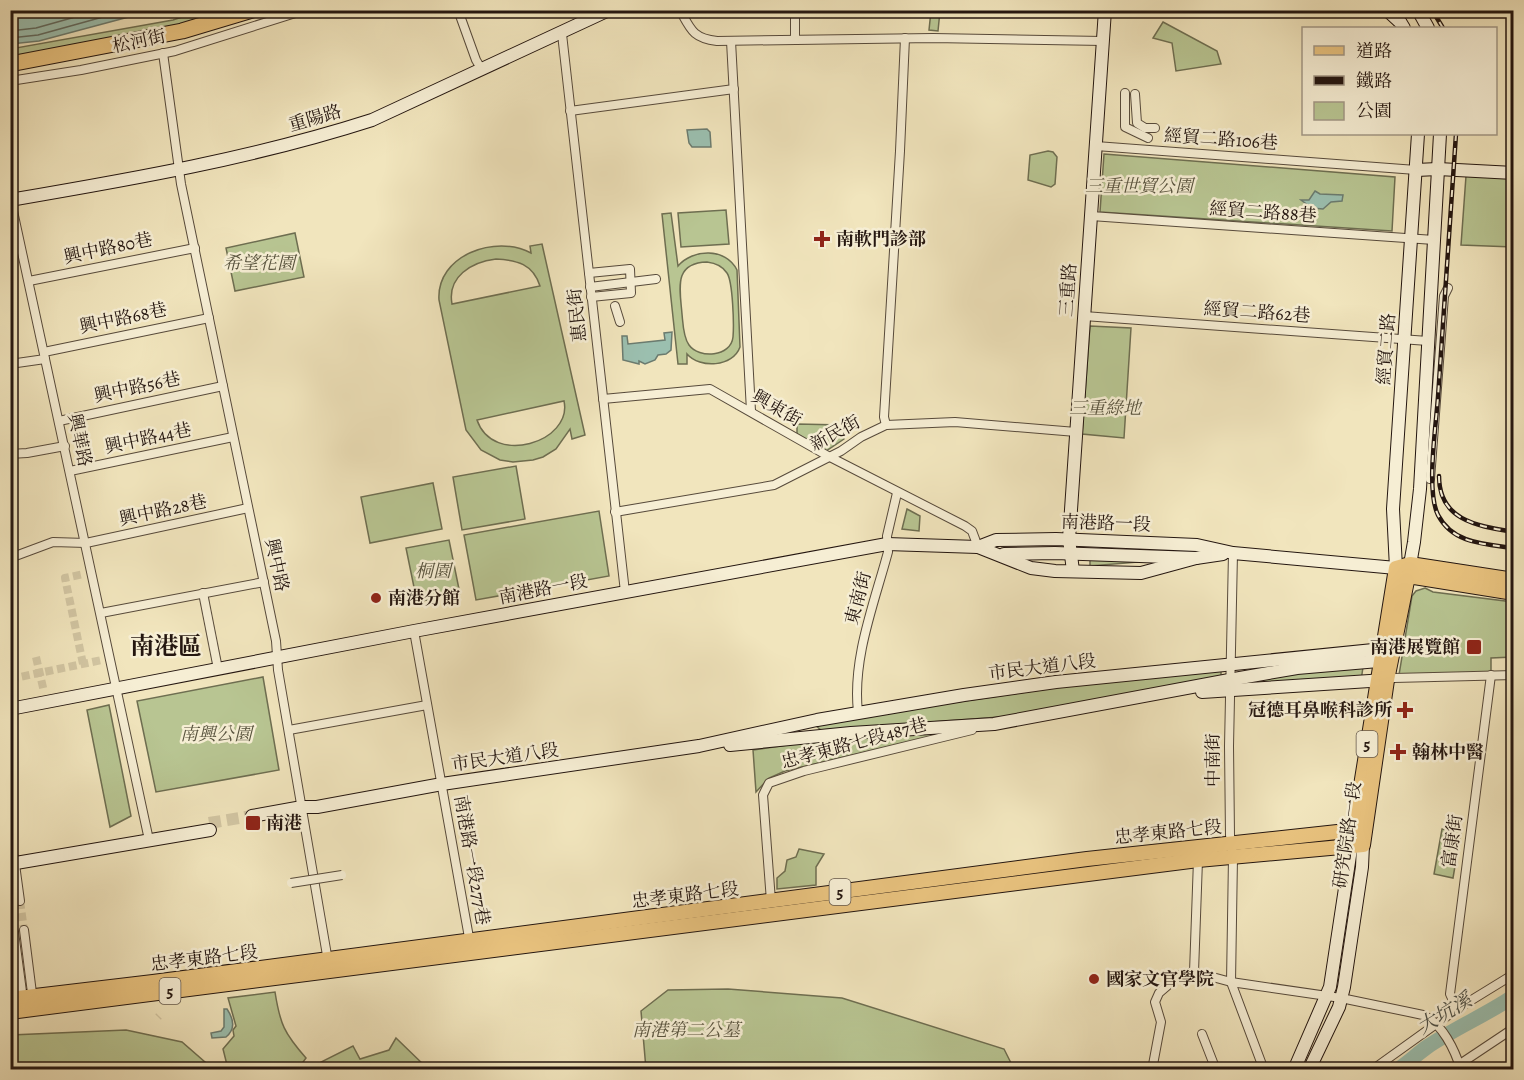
<svg xmlns="http://www.w3.org/2000/svg" width="1524" height="1080" font-family="Alegreya,'Noto Serif TC',serif">
<style>
.green{fill:#b8c592;stroke:#6e6e51;stroke-width:1.5;fill-rule:evenodd}
.water{fill:#9bbfaf;stroke:#6b7b6f;stroke-width:1.5}
.lines{fill:none;stroke-linecap:round;stroke-linejoin:round}
.shore{stroke:#606a60;stroke-width:1.5}
.river{stroke:#9bbfaf;stroke-width:15}
.street-tunnel{stroke:#d2c6a3;stroke-width:8;stroke-dasharray:8 4;stroke-linecap:butt}
.secondary-tunnel{stroke:#d2c6a3;stroke-width:12;stroke-dasharray:12 6;stroke-linecap:butt}
.street-casing{stroke:#574a3b;stroke-width:10}
.secondary-casing{stroke:#241610;stroke-width:14}
.primary-casing{stroke:#241610;stroke-width:16}
.highway-casing{stroke:#241610;stroke-width:17}
.street{stroke:#f6eed4;stroke-width:8}
.secondary{stroke:#f6eed4;stroke-width:12}
.primary{stroke:#e8c27e;stroke-width:14}
.highway{stroke:#e8c27e;stroke-width:15}
.rail-casing{stroke:#241610;stroke-width:4.5}
.rail{stroke:#f6eed4;stroke-width:2;stroke-dasharray:7;stroke-linecap:butt}
.street-bridge-casing{stroke:#574a3b;stroke-width:10;stroke-linecap:butt}
.street-bridge{stroke:#f6eed4;stroke-width:8}
.poi-dot{fill:#8f2418;stroke:#f6eed4;stroke-width:2}
.labels{text-anchor:middle;stroke-width:5;stroke-linejoin:round;paint-order:stroke}
.shield{fill:#f6eed4;stroke:#63574b;stroke-width:1.5}
.shield-label{font-size:16px;font-weight:bold;fill:#241610}
.street-label{font-size:18px;fill:#241610;stroke:#f6eed4}
.park-label{font-size:18px;font-style:italic;fill:#58533e;stroke:#f6eed4}
.poi-label{font-size:18px;font-weight:bold;fill:#241610;stroke:#f6eed4;text-anchor:start}
.water-label{font-size:20px;font-style:italic;fill:#4e5148;stroke:#f6eed4}
.district-label{font-size:24px;font-weight:bold;fill:#241610;stroke:#f6eed4}
</style>
<rect width="100%" height="100%" fill="#f1e5bd"/>
<filter id="stains"><feTurbulence type="fractalNoise" baseFrequency=".00333" numOctaves="4"/><feColorMatrix values="0 0 0 0 .2 0 0 0 0 .09 0 0 0 0 .02 0 0 0 .5 -.17"/></filter>
<radialGradient id="worn" r=".72"><stop offset=".6" stop-color="#630" stop-opacity="0"/><stop offset="1" stop-color="#630" stop-opacity=".3"/></radialGradient>
<g class="green">
<path d="M200 11H245L11 63 10 49 173 20Z"/>
<path d="M931 11H940L938 31 929 30Z"/>
<path d="M1163 22 1217 51 1221 64 1176 71 1172 43 1153 38Z"/>
<path d="M1048 151 1053 152 1057 157 1055 184 1051 187 1028 180 1030 155Z"/>
<path d="M1104 154 1395 177 1392 231 1100 212Z"/>
<path d="M1466 176 1513 178V247L1461 245Z"/>
<path d="M726 210 729 244 681 247 678 213Z"/>
<path d="M671 213 678 266C692 249 726 247 737 270L740 347C733 367 700 369 687 354V364H678L662 214ZM707 262C715 263 722 265 727 273 733 282 734 325 733 337 731 357 699 359 689 345 683 337 683 323 682 314 680 289 673 263 707 262Z"/>
<path d="M295 233 304 277 235 291 226 248Z"/>
<path d="M542 244 585 435 572 439 570 429 556 449 543 457 533 460 513 462 500 460 481 450 466 430 439 300C436 255 496 234 531 253L530 246ZM496 259C517 260 533 264 540 286L452 304C447 277 471 262 496 259ZM564 401C573 442 493 467 477 420Z"/>
<path d="M1090 326 1131 328 1124 438 1082 434Z"/>
<path d="M797 424 842 425 844 439 826 451 797 434Z"/>
<path d="M516 466 525 519 462 530 453 477Z"/>
<path d="M433 483 442 529 370 543 361 497Z"/>
<path d="M907 509 920 516 919 531 902 529Z"/>
<path d="M599 511 609 576 476 600 464 535Z"/>
<path d="M449 540 460 594 417 602 406 548Z"/>
<path d="M1090 560 1133 561 1138 562 1090 566Z"/>
<path d="M1425 588 1433 592 1513 602V657L1491 658V672L1399 675 1412 596 1416 591Z"/>
<path d="M1363 667 1361 681 1247 687V681L1298 673Z"/>
<path d="M1221 671V677L1013 716 821 730 816 726 902 710 1067 686Z"/>
<path d="M263 677 279 770 156 792 137 701Z"/>
<path d="M109 705 131 816 110 827 87 710Z"/>
<path d="M934 732V736L785 771 769 778 756 792 753 750 828 739Z"/>
<path d="M1442 829 1461 831 1453 878 1434 874Z"/>
<path d="M799 849 824 854 816 867V885L777 889V878L785 871 787 860 796 857Z"/>
<path d="M728 989 842 998 1004 1049 1014 1069H646L641 1011 668 990Z"/>
<path d="M275 992C280 1024 284 1033 306 1058L298 1069H228L223 1049 234 1036 233 1030 236 1026 228 998Z"/>
<path d="M126 1030 182 1042 213 1069H11V1035Z"/>
<path d="M396 1038 428 1069H315L321 1062 353 1046 360 1059 389 1050Z"/>
</g>
<g class="water">
<path d="M10 11 11 10 151 11 39 41 11 44Z"/>
<path d="M707 129 710 132 711 147H692L689 143 687 130Z"/>
<path d="M1315 191 1320 194 1343 195 1342 201 1331 202 1323 209 1312 208 1301 200H1309Z"/>
<path d="M672 332 671 350 666 354 658 355 655 360 645 364 639 361V364L623 360 622 336H627L628 344 665 340 664 333Z"/>
<path d="M224 1009H227C233 1018 236 1029 226 1037L212 1038 211 1033 221 1031 224 1027Z"/>
</g>
<g class="lines">
<g class="shore">
<path d="M10 31 36 28 100 10"/>
<path d="M10 38 38 35 128 10"/>
</g>
<path class="river" d="M1397 1070C1408 1063 1417 1054 1427 1047 1455 1028 1486 1015 1514 996"/>
<g class="street-tunnel">
<path d="M36 657 44 692"/>
<path d="M83 664 65 578 84 574"/>
<path d="M10 679 102 660"/>
<path d="M20 901 24 930"/>
<path d="M10 910 14 932"/>
<path d="M158 1017 159 1016"/>
</g>
<path class="secondary-tunnel" d="M209 823 252 816"/>
<defs>
<g id="street">
<path d="M458 10 476 60 482 70"/>
<path d="M680 10C691 30 693 38 717 41L933 38 1103 41"/>
<path d="M795 10V39"/>
<path d="M562 34 625 592"/>
<path d="M731 41 751 411"/>
<path d="M163 53 181 184 276 641 278 670 328 961"/>
<path d="M10 81 81 70 175 51 305 10"/>
<path d="M1125 93V127L1148 138"/>
<path d="M1135 94 1137 123 1145 128H1155"/>
<path d="M570 111 734 89"/>
<path d="M1096 146 1416 170"/>
<path d="M10 197 149 840"/>
<path d="M1091 216 1434 240"/>
<path d="M589 273 630 269 631 293 591 297"/>
<path d="M29 281 195 248"/>
<path d="M590 287 656 279"/>
<path d="M615 306 620 322"/>
<path d="M1084 316 1428 341"/>
<path d="M44 352 209 318"/>
<path d="M10 364 45 359"/>
<path d="M603 399 710 389 828 456 965 526 972 531 978 547"/>
<path d="M59 421 223 386"/>
<path d="M886 425 884 417 900 151 905 38"/>
<path d="M10 454 27 453 65 446"/>
<path d="M70 471 233 437"/>
<path d="M1430 479 1444 296 1448 288"/>
<path d="M615 512 774 485 841 451 861 437 886 425 955 422 1076 432"/>
<path d="M1233 553 1229 746 1230 835 1233 857 1231 982 1264 1070"/>
<path d="M10 558 53 542 86 543 248 508"/>
<path d="M203 593 218 669"/>
<path d="M101 613 264 582"/>
<path d="M414 631 470 943"/>
<path d="M1387 680 1394 678 1514 675"/>
<path d="M858 712C852 659 874 604 888 552L887 536 897 493"/>
<path d="M289 730 427 705"/>
<path d="M14 857 20 901"/>
<path d="M771 901 763 795 769 783 804 771 972 730"/>
<path d="M24 930 33 1001"/>
<path d="M14 932 23 999"/>
<path d="M1194 972 1198 860"/>
<path d="M1457 1009 1450 994 1491 675"/>
<path d="M1202 1034 1216 1070"/>
<path d="M1152 1070 1161 1022 1155 1002 1159 993 1180 975 1194 972 1231 982 1341 998 1423 1015C1442 1023 1455 1050 1461 1070"/>
<path d="M1372 1070 1457 1009 1514 974"/>
<path d="M1451 1070 1514 1028"/>
</g>
<g id="secondary">
<path d="M1387 10 1401 23 1404 28"/>
<path d="M1418 10 1428 28"/>
<path d="M1416 170 1438 169 1514 173"/>
<path d="M10 200C133 179 254 158 372 120L609 10"/>
<path d="M978 547 996 540 1056 539 1197 545 1233 553 1396 568 1408 576 1414 542 1420 489 1440 134"/>
<path d="M1004 554 1055 553 1196 558 1223 554"/>
<path d="M1396 568 1393 509 1418 134"/>
<path d="M1073 571 1069 539 1105 10"/>
<path d="M1202 692 1385 680"/>
<path d="M10 709 414 631 887 544 978 547 1031 568 1055 571 1141 573 1196 558"/>
<path d="M730 745 851 733 994 724 1240 678 1297 668 1390 660"/>
<path d="M252 816 302 807H317L442 784 699 746 817 720 964 695 1056 682 1393 648"/>
<path d="M10 864 210 830"/>
<path d="M1294 1070 1330 987 1354 829"/>
<path d="M1309 1070 1339 1007 1344 987 1362 867 1363 845"/>
</g>
<g id="primary">
<path d="M1354 829 1396 568 1410 564 1514 580"/>
<path d="M10 999 153 982 1087 859 1365 829"/>
<path d="M10 1012 1198 860 1363 845 1387 680 1408 576 1514 593"/>
</g>
<path id="highway" d="M10 64 182 31 252 10"/>
</defs>
<use href="#street" class="street-casing"/>
<use href="#secondary" class="secondary-casing"/>
<use href="#primary" class="primary-casing"/>
<use href="#highway" class="highway-casing"/>
<use href="#street" class="street"/>
<use href="#secondary" class="secondary"/>
<use href="#primary" class="primary"/>
<use href="#highway" class="highway"/>
<defs>
<g id="rail">
<path d="M1432 10 1443 28"/>
<path d="M1456 134C1450 222 1444 309 1438 397 1436 426 1426 491 1438 515 1453 544 1485 544 1514 548"/>
<path d="M1439 476C1439 521 1478 526 1514 532"/>
</g>
</defs>
<use href="#rail" class="rail-casing"/>
<use href="#rail" class="rail"/>
<defs>
<path id="street-bridge" d="M291 883 342 875"/>
</defs>
<use href="#street-bridge" class="street-bridge-casing"/>
<use href="#street-bridge" class="street-bridge"/>
</g>
<g class="poi-dot">
<path d="M819 230h6v6h6v6h-6v6h-6v-6h-6v-6h6z"/>
<circle cx="376" cy="598" r="6"/>
<rect x="1466" y="639" width="16" height="16" rx="3"/>
<path d="M1402 701h6v6h6v6h-6v6h-6v-6h-6v-6h6z"/>
<path d="M1395 743h6v6h6v6h-6v6h-6v-6h-6v-6h6z"/>
<rect x="245" y="815" width="16" height="16" rx="3"/>
<circle cx="1094" cy="979" r="6"/>
</g>
<g class="labels">
<g class="shield">
<rect x="1356.5" y="731" width="21" height="26" rx="4.5"/>
<rect x="829.5" y="879" width="21" height="26" rx="4.5"/>
<rect x="159.5" y="978" width="21" height="26" rx="4.5"/>
</g>
<g class="shield-label">
<text x="1367" y="750">5</text>
<text x="840" y="898">5</text>
<text x="170" y="997">5</text>
</g>
<g class="street-label">
<text transform="translate(139 41) rotate(-12)" y="6">松河街</text>
<text transform="translate(315 118) rotate(-16)" y="6">重陽路</text>
<text transform="translate(1221 139) rotate(4)" y="6">經貿二路106巷</text>
<text transform="translate(1263 212) rotate(4)" y="6">經貿二路88巷</text>
<text transform="translate(108 248) rotate(-12)" y="6">興中路80巷</text>
<text transform="translate(1068 290) rotate(-86)" y="6">三重路</text>
<text transform="translate(1257 312) rotate(4)" y="6">經貿二路62巷</text>
<text transform="translate(577 315) rotate(-96)" y="6">惠民街</text>
<text transform="translate(123 318) rotate(-12)" y="6">興中路68巷</text>
<text transform="translate(1386 349) rotate(-86)" y="6">經貿二路</text>
<text transform="translate(137 387) rotate(-12)" y="6">興中路56巷</text>
<text transform="translate(777 408) rotate(30)" y="6">興東街</text>
<text transform="translate(835 433) rotate(-29)" y="6">新民街</text>
<text transform="translate(148 438) rotate(-12)" y="6">興中路44巷</text>
<text transform="translate(80 440) rotate(78)" y="6">興華路</text>
<text transform="translate(163 510) rotate(-12)" y="6">興中路28巷</text>
<text transform="translate(1106 523) rotate(2)" y="6">南港路一段</text>
<text transform="translate(277 565) rotate(78)" y="6">興中路</text>
<text transform="translate(543 589) rotate(-11)" y="6">南港路一段</text>
<text transform="translate(858 598) rotate(-75)" y="6">東南街</text>
<text transform="translate(1042 667) rotate(-7)" y="6">市民大道八段</text>
<text transform="translate(854 743) rotate(-15)" y="6">忠孝東路七段487巷</text>
<text transform="translate(505 757) rotate(-8)" y="6">市民大道八段</text>
<text transform="translate(1213 760) rotate(-90)" y="6">中南街</text>
<text transform="translate(1168 832) rotate(-6)" y="6">忠孝東路七段</text>
<text transform="translate(1347 835) rotate(-82)" y="6">研究院路一段</text>
<text transform="translate(1452 841) rotate(-82)" y="6">富康街</text>
<text transform="translate(472 860) rotate(80)" y="6">南港路一段277巷</text>
<text transform="translate(685 895) rotate(-7)" y="6">忠孝東路七段</text>
<text transform="translate(204 958) rotate(-7)" y="6">忠孝東路七段</text>
</g>
<g class="park-label">
<text x="1139" y="192">三重世貿公園</text>
<text x="259" y="269">希望花園</text>
<text x="1105" y="414">三重綠地</text>
<text x="433" y="577">桐園</text>
<text x="216" y="740">南興公園</text>
<text x="686" y="1036">南港第二公墓</text>
</g>
<g class="poi-label">
<text x="836" y="245">南軟門診部</text>
<text x="388" y="604">南港分館</text>
<text x="1460" y="653" text-anchor="end">南港展覽館</text>
<text x="1392" y="716" text-anchor="end">冠德耳鼻喉科診所</text>
<text x="1412" y="758">翰林中醫</text>
<text x="266" y="829">南港</text>
<text x="1106" y="985">國家文官學院</text>
</g>
<g class="water-label">
<text transform="translate(1444 1013) rotate(-31)" y="7">大坑溪</text>
</g>
<g class="district-label">
<text x="166" y="654">南港區</text>
</g>
</g>
<rect width="1524" height="1080" fill="none" stroke="#f1e5bd" stroke-width="36"/>
<rect x="12" y="12" width="1500" height="1056" fill="none" stroke="#241610" stroke-width="3"/>
<rect x="18" y="18" width="1488" height="1044" fill="none" stroke="#241610" stroke-width="1.5"/>
<rect x="1302" y="27" width="195" height="108" fill="#f6eed4" stroke="#a29886" stroke-width="1.5"/>
<rect x="1314" y="46" width="30" height="9" fill="#e8c27e" stroke="#a29886" stroke-width="1.5"/>
<text x="1356" y="57" font-size="18" fill="#241610">道路</text>
<rect x="1314" y="76" width="30" height="9" fill="#241610" stroke="#a29886" stroke-width="1.5"/>
<text x="1356" y="87" font-size="18" fill="#241610">鐵路</text>
<rect x="1314" y="102" width="30" height="18" fill="#b8c592" stroke="#a29886" stroke-width="1.5"/>
<text x="1356" y="117" font-size="18" fill="#241610">公園</text>
<rect width="100%" height="100%" filter="url(#stains)"/>
<rect width="100%" height="100%" fill="url(#worn)"/>
</svg>
